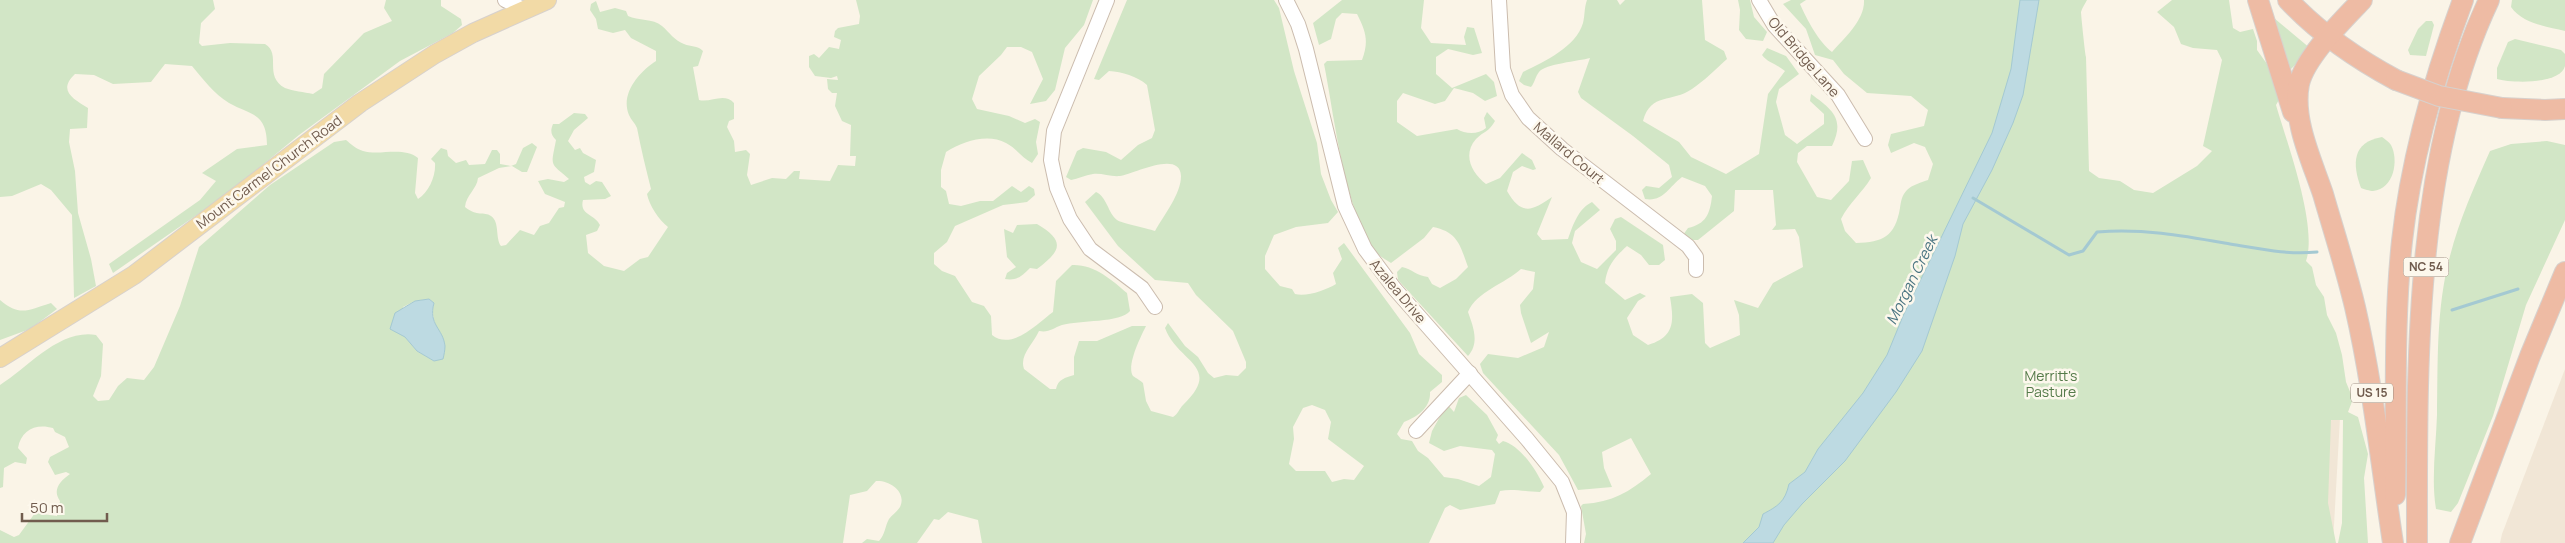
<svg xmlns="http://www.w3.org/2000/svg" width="2565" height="543" font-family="Manrope,sans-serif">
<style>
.residential{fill:#f1e6d6}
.green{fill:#d2e6c6;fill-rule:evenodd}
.water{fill:#bddae2;stroke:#a4c9d2}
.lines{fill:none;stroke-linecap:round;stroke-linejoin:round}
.stream{stroke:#a4c9d2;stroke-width:3}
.minor-casing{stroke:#cbbcae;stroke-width:16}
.major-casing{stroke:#d7d1cd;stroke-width:20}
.highway-casing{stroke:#d7d1cd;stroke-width:22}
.minor{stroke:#fff;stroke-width:14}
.major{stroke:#f2daa6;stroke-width:18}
.highway{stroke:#eebba4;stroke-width:20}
.highway-bridge-casing{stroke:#d7d1cd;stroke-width:22;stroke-linecap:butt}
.highway-bridge{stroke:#eebba4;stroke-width:20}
.labels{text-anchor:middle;stroke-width:5;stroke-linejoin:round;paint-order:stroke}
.shield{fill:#fdf8ed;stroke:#9b8b7e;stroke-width:1}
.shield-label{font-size:12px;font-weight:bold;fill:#715c4e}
.street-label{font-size:14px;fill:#715c4e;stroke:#fdf8ed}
.park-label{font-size:14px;fill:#557b4a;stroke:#fdf8ed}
.water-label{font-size:15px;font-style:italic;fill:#4a7582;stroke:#fdf8ed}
</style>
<rect width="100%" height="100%" fill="#faf4e7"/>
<g class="residential">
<path d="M2565 369V543H2500L2502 534Z"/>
<path d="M2341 400 2333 543H2274L2314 456Z"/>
</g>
<g class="green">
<path d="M0 0H213L215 9 201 23 199 43 202 46 230 43 265 44C282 54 263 76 285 88 293 91 304 92 313 94L322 88 324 74 364 33 392 21 384 8 386 0H441V6L461 19 462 25 453 33 400 61 299 135 227 194 113 273 109 264 200 200 216 181 202 173 237 149 267 145C267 112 250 115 229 103 214 94 203 79 192 66L165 64 151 82 113 84 94 75 75 74C57 91 74 99 88 108L87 128 70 129 69 142 75 171 78 213 91 259 96 286 74 298 72 215 51 190 41 184 12 196 0 197Z"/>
<path d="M856 0H1093L1084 25 1065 48 1055 90 1046 101 1030 104 1043 79 1032 52 1021 47H1007L1001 55 979 76 972 99 977 109 1009 116 1025 123 1035 119 1040 122 1036 142 1038 154 1032 163C1022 158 1016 148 1006 143 988 133 963 141 946 152L941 170V187L946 191 949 204 961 206 980 201H993L1012 186 1021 192 1029 186 1034 189 1035 195 1027 202 1003 205 955 226 947 242 934 253V264L942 271 955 276 972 302 984 306 991 316 992 335C1012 351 1038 323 1053 312L1056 281 1072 265C1094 264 1112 280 1127 293L1130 311C1121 323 1079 320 1062 325 1053 328 1049 333 1039 331 1034 343 1019 355 1024 369L1050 389H1056C1058 379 1065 378 1074 375V357L1079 341H1097L1132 326H1146C1141 336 1126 366 1133 376 1136 378 1141 381 1143 383L1146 401 1151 411 1173 417C1178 414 1179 409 1183 405 1224 366 1177 362 1165 328L1168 323 1185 346 1198 357 1208 373 1214 378 1226 375 1238 376 1246 368V362L1233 331 1196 295 1188 283 1155 280 1118 246 1085 202 1096 192C1107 197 1108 213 1117 220 1120 223 1147 228 1155 231 1164 215 1181 194 1181 176 1180 149 1132 175 1120 176 1111 177 1102 173 1093 174 1085 175 1078 179 1071 180L1066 177 1077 151 1083 148 1106 152 1121 160 1138 145 1152 138 1155 130 1147 85C1137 76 1122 72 1109 71L1099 80 1094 79 1127 0H1274L1279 8 1294 71 1317 143 1321 174 1331 200 1338 212 1328 223 1296 227 1274 235 1265 256V269L1280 286 1292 289 1295 294C1307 297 1326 290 1336 284L1333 273 1342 259 1338 248 1344 243 1410 333 1419 354 1442 375V382L1430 392C1431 408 1417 417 1404 422L1397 434 1401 439 1412 441 1418 451 1428 458 1444 477 1458 479 1479 486 1491 477 1495 454 1492 450 1460 446 1444 451 1429 443 1432 431 1447 404 1454 412 1459 398 1466 395 1487 415 1498 435 1496 440 1499 444 1503 441C1521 446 1537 471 1544 487L1540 492C1526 492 1513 488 1500 491L1495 504 1460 510 1450 505 1445 508 1429 543H982L978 520 948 512 939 520 934 519 917 543H862L867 539 879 541C885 535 885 526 889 519 892 515 897 512 900 507 907 492 890 480 876 481L867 491 850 495 843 543H0V530L14 537 19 535 35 513 57 516 60 501C52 490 60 481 70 474L66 472 55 475 48 462 50 457 69 447 65 437 55 432 53 428C36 423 21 430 18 448L27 458 26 464 15 462 4 468 3 487 0 488V385C29 367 59 329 96 335L103 344 101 376 93 396 98 401 109 400 118 386 127 378 144 380 154 367 180 306 199 247 270 185 334 142 346 140C351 144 356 149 363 151 380 156 403 146 418 158L415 193 418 199C429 192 436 176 435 163L431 159 441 148 447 150 448 156 456 163 466 160 469 165 485 164 492 150H497L500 154V164L511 166 516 164 523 148 532 143 537 147 527 172H522L512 166 499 168 478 178C477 189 466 195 465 207 477 217 484 211 491 216 500 222 495 238 501 246L506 245 520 230 534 235 540 226 549 223 559 208 564 207 565 202 545 194 538 181 548 179 564 182 569 179C549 162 551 167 556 140 551 135 550 131 553 124H559L574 113 585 114 588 118 574 130 568 141 575 150 580 148 583 153 596 160 594 172 584 177 585 182 590 185 596 181 602 182 611 196 605 199 583 200C579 215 595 214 600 225L597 231 586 235 588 253 604 266 624 271 640 259 648 257 668 227C659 220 649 205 647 194L651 189C646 169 641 149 637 128 635 123 631 120 629 115 620 94 639 72 656 61V51L631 38 625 30 613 33 598 29 596 19 590 10 591 4 596 1 600 12 615 8 626 11 628 16C638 21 653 18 662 26 669 32 675 41 684 44 691 47 697 45 703 51L698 66 693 67 699 100C711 103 724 92 734 103V119L729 121 727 127 734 141 735 152 746 150 750 154 747 175 751 185 772 178 786 179 794 171H800L799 179 830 181 838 165 855 166 856 156H850L851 125 842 121 835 106 837 93H832L828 89 827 79 838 80 837 76 831 78 815 76 809 67V56L814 54 819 58 829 47 839 49 841 40 834 37 835 31 838 28 859 24 860 16ZM429 299 434 303C430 319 438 331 445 345L434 361 417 351 405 337 403 307 415 301ZM1312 405 1325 410 1331 422 1328 439 1364 466 1354 480 1344 479 1332 482 1325 471H1296L1289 464 1294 439 1293 427 1303 408Z"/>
<path d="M1342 0H1424L1421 28 1431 43 1466 45 1464 37 1467 27 1474 28 1482 53 1473 55 1448 49 1436 57V74L1452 88 1486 74 1494 82 1497 96 1485 101 1473 93 1454 88 1445 101 1435 104 1403 93 1397 101V122L1417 136 1457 129C1465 134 1478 135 1486 128L1484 118 1487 112 1495 121C1489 132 1484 131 1476 139 1462 155 1472 173 1486 184L1500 178 1522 153 1532 160 1536 169 1533 170 1522 166 1513 172 1507 191C1521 215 1531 212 1552 197L1537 234 1542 240 1568 239C1573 225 1578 209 1592 202L1600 210 1575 231 1572 243 1581 262 1597 269 1616 250V241L1610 229 1615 219 1621 217 1663 245 1665 260 1659 265H1649L1641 255 1627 246C1614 258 1607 266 1605 283L1625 300 1640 293 1646 296 1638 301 1627 318 1633 335 1648 345C1675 337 1674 321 1670 297L1692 294 1703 303 1705 343 1710 348 1740 335 1739 315 1734 300 1758 308 1773 283 1803 267 1799 237 1795 229 1772 230 1776 225 1773 190H1735L1734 211 1698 240H1688L1683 235 1688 228C1706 224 1710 214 1712 196L1705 186 1682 177C1668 188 1663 202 1645 199L1642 190 1646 186 1659 188 1672 177 1669 165 1633 136 1581 98 1578 92 1590 58C1579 61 1545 64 1539 72 1535 77 1535 82 1531 87L1524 85 1519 81 1523 72C1544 62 1576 47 1583 23 1585 16 1584 8 1587 0H1617L1620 5 1625 0H1702L1705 40 1724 51 1727 59C1716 69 1704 81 1692 89 1672 103 1651 92 1643 121L1679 142 1691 157 1726 174 1759 154 1768 94 1785 71C1777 64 1768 63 1762 55L1767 48 1786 56 1799 74 1779 89 1776 102 1785 135 1797 144 1824 124V114L1810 101 1811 94C1833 110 1845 119 1832 146H1807L1798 153 1797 162 1817 197 1831 200 1849 181 1852 161 1863 160 1871 178C1862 193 1849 203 1841 219L1845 231 1856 243C1883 242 1895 237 1900 208 1901 201 1902 195 1907 190 1912 185 1922 182 1928 180L1933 164 1925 147 1914 143 1891 153 1888 145 1891 134 1924 126 1928 110 1911 96 1867 93 1844 74 1833 60 1815 55 1806 29 1783 4 1791 0H1806L1800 4C1807 20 1819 42 1832 52 1844 38 1865 20 1864 0H2087C2085 4 2082 8 2081 12 2081 14 2085 54 2086 57L2089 171 2099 178 2120 181 2134 190 2153 193 2197 166 2212 151 2203 146 2222 60 2217 50 2193 48 2181 44 2174 27 2157 12 2172 0H2229L2233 28 2240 32 2253 29 2257 41V50L2267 64 2280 98 2276 105C2287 143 2318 226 2306 261L2312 267 2316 285 2324 297 2327 315 2336 333 2342 355 2346 382 2353 399 2348 412 2358 417 2368 454 2364 478 2368 543H2338L2342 523 2343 420H2331L2328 503 2336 543H1584L1586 534 1581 506 1583 504C1613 502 1629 492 1651 474L1631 438 1602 452 1604 468 1612 487 1578 490 1559 455 1483 373 1480 364 1488 354 1518 358 1544 347 1549 332 1531 343 1521 313 1520 305 1533 289 1535 272 1521 269C1506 283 1476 292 1468 312 1473 326 1480 343 1468 356L1398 280 1397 272 1402 267C1412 269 1417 276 1428 277L1432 284 1440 288 1456 279 1468 267C1460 245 1458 232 1433 227L1424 238 1391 263C1387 260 1382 258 1378 254 1345 217 1334 113 1324 64L1327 61 1362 60C1369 41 1366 32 1357 14L1342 13 1336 19 1331 39 1319 45 1313 23Z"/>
<path d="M1738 0H1750L1754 17 1767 32 1763 41 1746 39 1739 30 1740 10Z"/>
<path d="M2512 0H2565V31C2546 26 2523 24 2511 7Z"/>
<path d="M2274 18 2311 49 2290 70Z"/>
<path d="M2426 21H2432L2434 25 2426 56 2410 55 2408 50 2418 29Z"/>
<path d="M2515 39 2561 50 2565 54C2565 57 2565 63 2565 66 2560 85 2511 83 2497 79V68L2508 42Z"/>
<path d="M2382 137C2385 139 2389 142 2391 145 2399 160 2394 189 2373 191 2370 191 2364 189 2361 188 2352 164 2352 142 2382 137Z"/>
<path d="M2547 141 2565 145V220L2526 305 2493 416 2458 503 2451 512 2436 509C2431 479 2436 446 2437 415 2438 362 2436 308 2450 256 2459 220 2475 185 2490 151L2511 144Z"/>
<path d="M1037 224C1066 241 1061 251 1037 269L1030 268C1022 276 1017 281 1005 279L1007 273 1016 267 1007 257 1004 229 1013 233 1017 225Z"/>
<path d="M0 300C20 317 28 310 51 303L57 309 30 329 0 340Z"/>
</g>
<g class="water">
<path d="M2020 0H2039L2023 95 2013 123 1992 170 1963 224 1955 256 1922 351 1896 392 1845 461 1802 504 1784 525 1773 543H1743L1759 527 1763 514C1778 506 1785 502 1789 484L1805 472 1818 449 1863 393 1887 355 1903 316 1992 133 2011 69Z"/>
<path d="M429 299 434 303C428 325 443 328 445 346 445 350 444 355 443 359L434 361 417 351 405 337 390 329 395 313 415 301Z"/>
</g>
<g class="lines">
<g class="stream">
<path d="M1973 198 2069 255 2083 251 2097 232C2143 228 2185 236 2230 244 2261 249 2286 255 2317 252"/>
<path d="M2452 310 2518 289"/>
</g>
<defs>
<g id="minor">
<path d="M505 0 525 10"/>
<path d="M1107 0 1054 131 1051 160 1057 188 1070 219 1090 249 1142 288 1155 307"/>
<path d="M1286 0 1298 24 1306 49 1345 206 1365 249 1394 288 1527 439 1562 482 1574 512 1573 543"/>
<path d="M1499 0 1503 69 1512 95 1528 118 1562 149 1688 246 1696 257V270"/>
<path d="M1759 0 1774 25 1838 95 1865 139"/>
<path d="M1416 431 1470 373"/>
</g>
<path id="major" d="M0 358 134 275 360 103 435 54 473 33 547 0"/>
<g id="highway">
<path d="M2258 0 2293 112"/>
<path d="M2288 0C2320 34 2355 58 2396 80"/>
<path d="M2362 0C2343 20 2305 57 2299 84 2292 120 2312 161 2323 194 2334 232 2346 269 2355 307 2373 385 2381 464 2393 543"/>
<path d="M2502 108 2545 110 2565 109"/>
<path d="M2395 495C2397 411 2393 325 2402 241 2411 158 2434 78 2463 0"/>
<path d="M2417 543C2417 368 2413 161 2489 0"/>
<path d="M2460 543 2530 356 2565 272"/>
</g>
</defs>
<use href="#minor" class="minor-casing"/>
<use href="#major" class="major-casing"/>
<use href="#highway" class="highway-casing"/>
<use href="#minor" class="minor"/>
<use href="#major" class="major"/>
<use href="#highway" class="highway"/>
<defs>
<path id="highway-bridge" d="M2396 80 2439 96 2502 108"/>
</defs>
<use href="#highway-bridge" class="highway-bridge-casing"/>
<use href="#highway-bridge" class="highway-bridge"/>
</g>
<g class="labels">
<g class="shield">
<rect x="2403.5" y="257.5" width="45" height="19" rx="4"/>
<rect x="2351" y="383.5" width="42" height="19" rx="4"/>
</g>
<g class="shield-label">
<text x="2426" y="271">NC 54</text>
<text x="2372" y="397">US 15</text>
</g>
<g class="street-label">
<text transform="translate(1804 57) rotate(49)" y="5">Old Bridge Lane</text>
<text transform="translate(1569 153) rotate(40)" y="5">Mallard Court</text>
<text transform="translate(269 172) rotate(-37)" y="5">Mount Carmel Church Road</text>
<text transform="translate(1398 291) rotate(50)" y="5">Azalea Drive</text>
</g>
<g class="park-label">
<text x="2051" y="381">Merritt's<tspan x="2051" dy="16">Pasture</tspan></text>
</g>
<g class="water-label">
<text transform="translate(1912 280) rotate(-64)" y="5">Morgan Creek</text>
</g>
</g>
<path d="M22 513v8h85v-8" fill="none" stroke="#715c4e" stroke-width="2.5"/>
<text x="30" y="513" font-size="15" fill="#715c4e" stroke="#fdf8ed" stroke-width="4" paint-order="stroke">50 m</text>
</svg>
